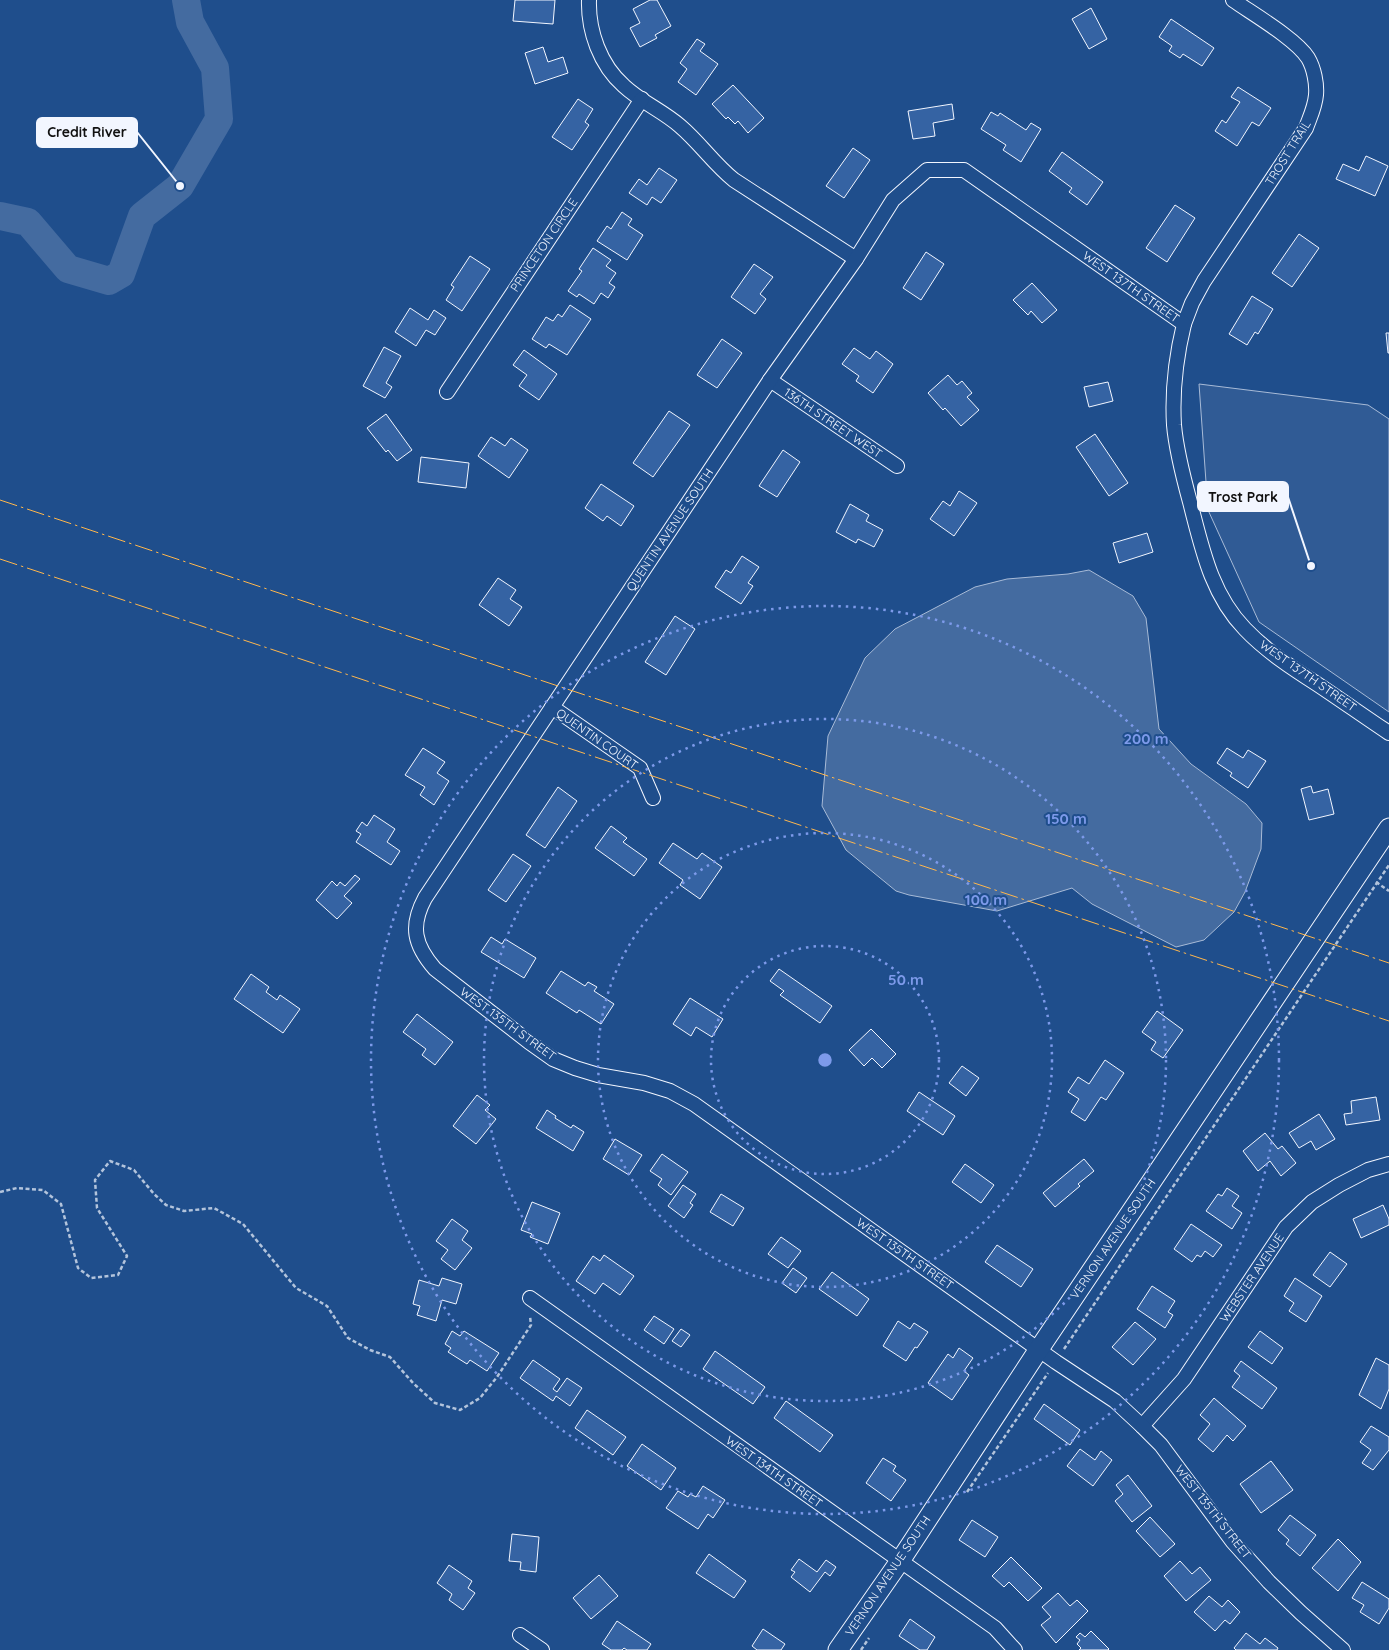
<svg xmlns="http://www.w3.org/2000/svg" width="1389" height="1650" font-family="Quicksand,sans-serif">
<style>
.green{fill:#305b95;stroke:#a8bbd7}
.water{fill:#446ba0;stroke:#a8bbd7}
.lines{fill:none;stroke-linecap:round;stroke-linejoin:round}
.river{stroke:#446ba0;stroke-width:28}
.building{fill:#3563a3;stroke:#f2f6ff}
.street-casing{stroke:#f2f6ff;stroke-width:16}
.secondary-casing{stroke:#f2f6ff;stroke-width:21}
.path{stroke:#b3c4dc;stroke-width:2.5;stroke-dasharray:4 2.5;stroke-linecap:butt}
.street{stroke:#1f4e8c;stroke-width:14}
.secondary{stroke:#1f4e8c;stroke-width:19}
.power{stroke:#ffb74d;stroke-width:1;stroke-dasharray:18 4 2.5 4;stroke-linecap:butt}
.ring{fill:none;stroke:#7d9aea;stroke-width:2.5;stroke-dasharray:2.5 5}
.labels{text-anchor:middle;stroke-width:4;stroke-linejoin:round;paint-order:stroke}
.street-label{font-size:12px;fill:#f2f6ff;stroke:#1f4e8c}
.centre{fill:#7d9aea;stroke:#1f4e8c;stroke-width:2.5}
.ring-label{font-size:15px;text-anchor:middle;font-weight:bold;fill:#7d9aea;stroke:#1f4e8c;stroke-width:4;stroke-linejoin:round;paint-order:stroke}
.leader{fill:none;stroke:#f2f6ff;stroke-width:2}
.callout-dot{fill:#f2f6ff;stroke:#1f4e8c;stroke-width:2}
.callout{fill:#f2f6ff;stroke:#f2f6ff;stroke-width:2}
.callout-label{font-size:14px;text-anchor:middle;font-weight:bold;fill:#111}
</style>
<rect width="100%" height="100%" fill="#1f4e8c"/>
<path class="green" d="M1199 384 1368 405 1389 419V712L1259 622 1208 510Z"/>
<path class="water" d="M1089 570 1133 596 1146 618 1159 729 1191 764 1246 804 1262 823 1261 849 1245 892 1234 912 1204 940 1176 947 1092 904 1072 888 997 911 909 895 896 891 846 850 822 806 828 736 865 658 895 629 975 587 1007 579 1068 574Z"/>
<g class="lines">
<path class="river" d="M0 216 28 222 68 269 109 281 121 274 142 216 180 186 219 119 215 68 190 22 186 0"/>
</g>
<g class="building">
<path d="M515 0H555L553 24 513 21Z"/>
<path d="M650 0H657L671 26 655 35 657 38 640 47 630 28 640 23 633 9Z"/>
<path d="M1091 8 1107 39 1089 49 1072 19Z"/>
<path d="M1171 19 1214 48 1202 66 1183 54 1180 58 1169 51 1172 46 1159 37Z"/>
<path d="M697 39 705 44 700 51 718 64 696 95 678 82 687 69 680 63Z"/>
<path d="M543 47 548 62 563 57 568 73 535 84 525 53Z"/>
<path d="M733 85 764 118 748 133 738 121 735 124 728 117 726 119 712 104Z"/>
<path d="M1238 87 1271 108 1259 126 1252 122 1237 146 1215 131 1222 120 1226 123 1240 102 1231 97Z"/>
<path d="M578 99 593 109 585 122 589 125 572 150 552 137Z"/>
<path d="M952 104 954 119 933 123 935 136 913 139 908 111Z"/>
<path d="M991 112 998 116 1000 113 1026 130 1031 123 1041 129 1021 162 1003 150 1006 145 981 129Z"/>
<path d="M853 148 870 160 844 198 826 186Z"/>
<path d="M1062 152 1103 182 1087 205 1069 192 1072 188 1049 171Z"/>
<path d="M1366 156 1388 166 1375 196 1336 179 1343 164 1359 171Z"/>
<path d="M659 168 677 180 661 203 652 197 647 205 629 193 639 179 647 185Z"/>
<path d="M1175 205 1195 218 1167 262 1146 248Z"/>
<path d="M622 212 632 219 628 225 643 235 627 260 597 241 607 226 611 229Z"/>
<path d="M1299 234 1319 248 1292 287 1272 273Z"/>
<path d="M593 248 611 260 606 266 616 273 609 283 615 287 608 298 601 293 594 304 579 294 577 297 568 291 582 271 579 269Z"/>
<path d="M926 252 944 264 921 300 903 288Z"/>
<path d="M470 256 490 269 462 311 446 300 454 287 451 285Z"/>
<path d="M754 264 773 277 760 294 766 299 755 314 731 297Z"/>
<path d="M1032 283 1057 310 1042 323 1031 311 1028 315 1013 300Z"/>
<path d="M1252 296 1273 309 1258 334 1255 332 1247 345 1229 334Z"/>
<path d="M570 305 591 319 567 355 549 344 546 348 532 339 546 317 553 321 558 314 562 317Z"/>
<path d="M410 308 428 320 434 310 446 318 435 335 426 330 416 346 395 332Z"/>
<path d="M1386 333H1389V353H1388Z"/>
<path d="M722 339 742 353 717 388 697 375Z"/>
<path d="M384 347 401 356 386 383 392 387 385 398 363 386Z"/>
<path d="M854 348 870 359 876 351 893 364 873 393 856 381 859 376 842 364Z"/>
<path d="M524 350 557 374 539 400 519 386 527 375 513 365Z"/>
<path d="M948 375 957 385 962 381 972 393 967 397 979 410 961 426 945 408 943 410 928 393Z"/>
<path d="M1108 382 1113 401 1089 407 1084 387Z"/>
<path d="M669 411 690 425 653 477 633 463Z"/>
<path d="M386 414 412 450 397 461 388 450 386 452 367 428Z"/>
<path d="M1095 434 1128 483 1109 496 1076 447Z"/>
<path d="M491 437 505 446 511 438 528 450 509 478 478 456Z"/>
<path d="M783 450 800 462 777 497 759 486Z"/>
<path d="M421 457 469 463 466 488 418 482Z"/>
<path d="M601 484 634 506 621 526 607 516 603 521 585 508Z"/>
<path d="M959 491 977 503 954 536 930 519 943 501 950 506Z"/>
<path d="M850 504 869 515 866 521 883 530 874 547 858 539 856 543 836 532Z"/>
<path d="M1147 533 1153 552 1119 563 1113 543Z"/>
<path d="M742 556 759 567 748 583 753 586 741 604 715 587 726 570 731 573Z"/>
<path d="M498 578 516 590 510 599 522 607 509 626 479 605Z"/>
<path d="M675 616 695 629 666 675 645 662Z"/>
<path d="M423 748 445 762 437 773 449 781 434 805 420 795 425 787 405 775Z"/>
<path d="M1227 748 1243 758 1248 750 1266 761 1248 788 1230 776 1232 773 1217 763Z"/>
<path d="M1311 786 1313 793 1328 789 1334 814 1309 820 1301 789Z"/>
<path d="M558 787 577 801 545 848 526 835Z"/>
<path d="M374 815 395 829 387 842 400 851 391 865 356 842 361 834 356 831 362 822 367 826Z"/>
<path d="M611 826 627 838 623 842 647 859 634 876 595 848Z"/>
<path d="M673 843 697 859 702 853 722 867 700 899 680 885 683 880 659 863Z"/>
<path d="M513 854 531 866 506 902 488 890Z"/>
<path d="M355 875 360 879 344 896 352 903 337 919 316 900 332 881 337 886 340 882 345 886Z"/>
<path d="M491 937 502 944 505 939 536 958 524 978 481 952Z"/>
<path d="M779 969 832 1006 820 1023 780 995 784 991 770 981Z"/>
<path d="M561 971 585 986 588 982 597 987 594 991 614 1004 601 1024 579 1010 577 1013 546 993Z"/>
<path d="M251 974 269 987 266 992 277 1000 280 995 300 1009 283 1033 234 999Z"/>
<path d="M690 998 723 1019 712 1037 696 1027 691 1036 673 1024Z"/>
<path d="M1157 1011 1183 1030 1163 1058 1151 1050 1156 1042 1142 1032Z"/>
<path d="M417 1014 453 1042 435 1065 422 1055 426 1049 403 1032Z"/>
<path d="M871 1029 896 1054 882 1068 872 1058 864 1066 849 1050Z"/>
<path d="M1105 1060 1124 1073 1106 1100 1101 1097 1085 1121 1071 1112 1079 1099 1068 1092 1078 1077 1089 1084Z"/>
<path d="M962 1066 979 1078 966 1096 949 1083Z"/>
<path d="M919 1092 955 1116 943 1135 907 1111Z"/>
<path d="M477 1095 490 1105 485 1110 496 1119 476 1144 453 1126Z"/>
<path d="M1376 1097 1380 1120 1346 1125 1344 1114 1352 1113 1351 1101Z"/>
<path d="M547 1110 556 1116 555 1118 571 1128 573 1125 584 1132 573 1151 536 1128Z"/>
<path d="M1319 1114 1335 1139 1316 1150 1311 1141 1299 1148 1289 1133Z"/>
<path d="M1265 1133 1278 1149 1282 1146 1296 1163 1281 1176 1270 1161 1258 1171 1243 1151Z"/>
<path d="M615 1139 642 1155 629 1175 603 1159Z"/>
<path d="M662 1154 688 1172 671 1195 658 1185 662 1179 650 1171Z"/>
<path d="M1084 1159 1094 1171 1078 1184 1080 1186 1055 1207 1043 1193Z"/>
<path d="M965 1164 994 1185 981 1203 952 1182Z"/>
<path d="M683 1185 696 1194 690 1203 693 1205 684 1218 668 1206Z"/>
<path d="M1227 1188 1239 1196 1232 1206 1242 1213 1232 1229 1206 1211 1218 1194 1222 1196Z"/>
<path d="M721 1194 744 1208 733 1226 710 1212Z"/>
<path d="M532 1202 560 1213 548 1244 530 1237 532 1234 521 1230Z"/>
<path d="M1383 1205 1389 1219V1225L1361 1238 1353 1219Z"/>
<path d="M452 1219 468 1231 462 1240 472 1248 455 1270 441 1259 448 1250 436 1241Z"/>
<path d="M1191 1224 1222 1245 1213 1257 1205 1251 1201 1257 1197 1255 1192 1262 1174 1249Z"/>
<path d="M781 1237 801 1251 788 1268 768 1254Z"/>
<path d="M997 1245 1033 1269 1021 1287 985 1262Z"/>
<path d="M1330 1252 1347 1264 1330 1287 1313 1275Z"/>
<path d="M604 1255 634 1276 620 1295 603 1283 595 1294 576 1281 593 1256 600 1261Z"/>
<path d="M793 1268 807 1278 796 1293 782 1283Z"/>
<path d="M832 1272 869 1299 857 1316 819 1289Z"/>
<path d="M442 1278 462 1284 456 1304 442 1300 436 1321 417 1315 420 1306 413 1304 419 1280 439 1286Z"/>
<path d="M1295 1278 1322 1296 1306 1322 1289 1311 1294 1303 1284 1296Z"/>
<path d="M1152 1286 1175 1301 1168 1312 1173 1315 1165 1328 1137 1309Z"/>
<path d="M654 1316 674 1329 664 1344 644 1330Z"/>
<path d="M898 1321 910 1329 914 1323 928 1332 917 1348 915 1347 906 1361 883 1346Z"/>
<path d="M1135 1322 1156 1339 1133 1365 1112 1347Z"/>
<path d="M681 1329 690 1335 681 1347 672 1341Z"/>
<path d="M452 1331 460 1336 464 1331 499 1353 487 1371 470 1360 467 1364 448 1352 451 1348 445 1344Z"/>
<path d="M1260 1331 1283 1348 1272 1364 1248 1347Z"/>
<path d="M959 1348 973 1358 964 1371 969 1375 952 1400 928 1383 948 1354 953 1358Z"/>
<path d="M715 1351 765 1387 753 1404 703 1369Z"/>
<path d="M1376 1358 1389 1365V1389L1381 1409 1359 1395Z"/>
<path d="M533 1360 560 1379 553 1389 557 1392 567 1378 582 1388 570 1406 556 1396 553 1401 520 1378Z"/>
<path d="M1241 1361 1277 1388 1262 1409 1232 1387 1240 1376 1234 1371Z"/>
<path d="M1214 1398 1246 1426 1233 1441 1227 1435 1213 1452 1198 1439 1210 1424 1200 1415Z"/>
<path d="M786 1401 833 1435 820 1452 774 1418Z"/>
<path d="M1044 1404 1080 1430 1070 1445 1034 1419Z"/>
<path d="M587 1410 626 1437 613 1455 575 1428Z"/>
<path d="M1371 1426 1389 1437V1450L1373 1470 1362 1463 1371 1450 1360 1442Z"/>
<path d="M642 1444 676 1468 661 1490 627 1466Z"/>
<path d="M1080 1449 1095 1460 1101 1451 1112 1460 1093 1486 1067 1466Z"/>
<path d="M883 1458 896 1466 893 1471 906 1480 891 1501 866 1483Z"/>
<path d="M1271 1461 1293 1490 1261 1513 1240 1484Z"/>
<path d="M1128 1475 1152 1506 1132 1522 1115 1501 1123 1494 1116 1485Z"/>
<path d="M703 1486 725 1500 713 1518 708 1514 698 1529 666 1508 678 1491 688 1497 690 1494 696 1497Z"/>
<path d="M1290 1515 1316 1535 1300 1556 1286 1544 1289 1540 1278 1530Z"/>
<path d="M1150 1517 1175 1544 1160 1557 1136 1531Z"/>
<path d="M972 1520 998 1537 985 1557 959 1540Z"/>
<path d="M512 1534 539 1537 536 1572 520 1570 521 1562 509 1561Z"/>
<path d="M1338 1539 1361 1562 1338 1591 1312 1568Z"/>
<path d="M709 1554 746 1581 734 1598 696 1573Z"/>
<path d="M1011 1557 1042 1588 1028 1601 1009 1582 1004 1587 992 1576Z"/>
<path d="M799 1559 817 1572 826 1560 836 1567 830 1576 825 1572 810 1592 791 1577 795 1572 791 1570Z"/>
<path d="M1180 1561 1192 1574 1200 1567 1211 1580 1186 1601 1164 1576Z"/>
<path d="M449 1565 472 1581 468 1588 475 1593 463 1610 449 1600 452 1594 437 1583Z"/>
<path d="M599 1575 618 1596 591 1619 573 1598Z"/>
<path d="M1362 1582 1389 1599V1608L1379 1624 1360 1612 1364 1605 1352 1598Z"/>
<path d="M1058 1593 1070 1606 1077 1600 1088 1611 1056 1643 1041 1625 1051 1617 1042 1607Z"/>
<path d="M1209 1596 1222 1607 1228 1600 1240 1612 1230 1624 1225 1620 1215 1631 1194 1612Z"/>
<path d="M910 1619 935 1637 927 1650H920L899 1636Z"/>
<path d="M617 1621 651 1644 647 1650H627L624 1648 622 1650H611L602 1644Z"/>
<path d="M763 1629 785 1644 781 1650H757L752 1646Z"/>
<path d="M1091 1631 1109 1649 1108 1650H1079L1081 1648 1077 1644 1080 1640 1076 1637 1080 1633 1085 1637Z"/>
<path d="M1246 1633 1260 1644 1265 1638 1278 1648 1277 1650H1236L1234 1648Z"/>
</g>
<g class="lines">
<defs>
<g id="street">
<path d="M589 0C588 31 600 65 624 86 641 102 663 111 680 126 700 143 714 164 734 180L856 259"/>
<path d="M1184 324 1192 303 1204 281 1306 128C1310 117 1315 107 1316 95 1317 84 1314 68 1308 58 1296 39 1253 14 1233 0"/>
<path d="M770 380 897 466"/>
<path d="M447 392 642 99"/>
<path d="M552 707 640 768 653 798"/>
<path d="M530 1298 995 1628 1015 1650"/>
<path d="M1142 1426 1184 1379 1286 1227 1312 1202 1339 1185 1368 1170 1389 1164"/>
<path d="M520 1635 542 1650"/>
<path d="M1343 1650 1301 1613 1269 1582 1233 1542 1161 1445 1142 1426 1115 1401 1056 1362 694 1104 670 1091 644 1083 598 1075 575 1068 553 1059 529 1042 435 969C414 945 410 926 425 898L770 380 856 259 893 200 927 170H964L1184 324C1176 357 1172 391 1174 425 1176 448 1184 480 1190 502 1202 548 1211 594 1245 629 1266 651 1292 668 1317 684 1341 700 1365 717 1389 733"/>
</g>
<path id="secondary" d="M838 1650 900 1561 1039 1349 1389 828"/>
</defs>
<use href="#street" class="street-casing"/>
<use href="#secondary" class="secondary-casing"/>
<g class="path">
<path d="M1376 882 1389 891"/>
<path d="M0 1192 17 1188 43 1190 61 1204 78 1268 91 1278 118 1275 127 1256 97 1208 95 1180 110 1161 134 1170 154 1194 166 1205 184 1211 214 1208 243 1224 296 1288 327 1306 348 1338 370 1350 390 1357 413 1383 435 1403 460 1410 480 1398 497 1377 531 1325 530 1316"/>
<path d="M1064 1349 1389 865"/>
<path d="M967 1492 1048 1373"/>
<path d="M861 1650 869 1638"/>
</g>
<use href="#street" class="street"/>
<use href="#secondary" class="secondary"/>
<g class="power">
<path d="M0 500 1389 963"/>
<path d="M0 559 1389 1021"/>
</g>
</g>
<g class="ring">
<circle cx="825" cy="1060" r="114"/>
<circle cx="825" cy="1060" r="227"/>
<circle cx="825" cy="1060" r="341"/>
<circle cx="825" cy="1060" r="454"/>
</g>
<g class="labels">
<g class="street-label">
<text transform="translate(1288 153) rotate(-58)" y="4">TROST TRAIL</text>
<text transform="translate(544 245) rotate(-56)" y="4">PRINCETON CIRCLE</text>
<text transform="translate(1131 287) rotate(35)" y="4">WEST 137TH STREET</text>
<text transform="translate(833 423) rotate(34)" y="4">136TH STREET WEST</text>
<text transform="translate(670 530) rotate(-56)" y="4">QUENTIN AVENUE SOUTH</text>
<text transform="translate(1308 676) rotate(35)" y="4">WEST 137TH STREET</text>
<text transform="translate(597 739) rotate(35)" y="4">QUENTIN COURT</text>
<text transform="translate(508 1024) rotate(36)" y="4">WEST 135TH STREET</text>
<text transform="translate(1113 1239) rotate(-56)" y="4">VERNON AVENUE SOUTH</text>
<text transform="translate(905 1254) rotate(35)" y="4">WEST 135TH STREET</text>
<text transform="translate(1252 1278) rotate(-56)" y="4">WEBSTER AVENUE</text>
<text transform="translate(774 1472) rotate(35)" y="4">WEST 134TH STREET</text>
<text transform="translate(1213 1512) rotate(52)" y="4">WEST 135TH STREET</text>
<text transform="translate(888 1576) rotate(-56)" y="4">VERNON AVENUE SOUTH</text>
</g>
</g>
<circle cx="825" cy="1060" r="8" class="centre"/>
<g class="ring-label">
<text x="1146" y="744">200 m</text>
<text x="1066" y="824">150 m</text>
<text x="986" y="905">100 m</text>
<text x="906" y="985">50 m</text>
</g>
<path class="leader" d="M180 186L137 132M1311 566L1288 497"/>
<g class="callout-dot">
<circle cx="180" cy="186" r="5"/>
<circle cx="1311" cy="566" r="5"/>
</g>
<g class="callout">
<rect x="37" y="118" width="100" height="29" rx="5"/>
<rect x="1198" y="482" width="90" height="29" rx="5"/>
</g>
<g class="callout-label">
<text x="87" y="137">Credit River</text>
<text x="1243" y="502">Trost Park</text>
</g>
</svg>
